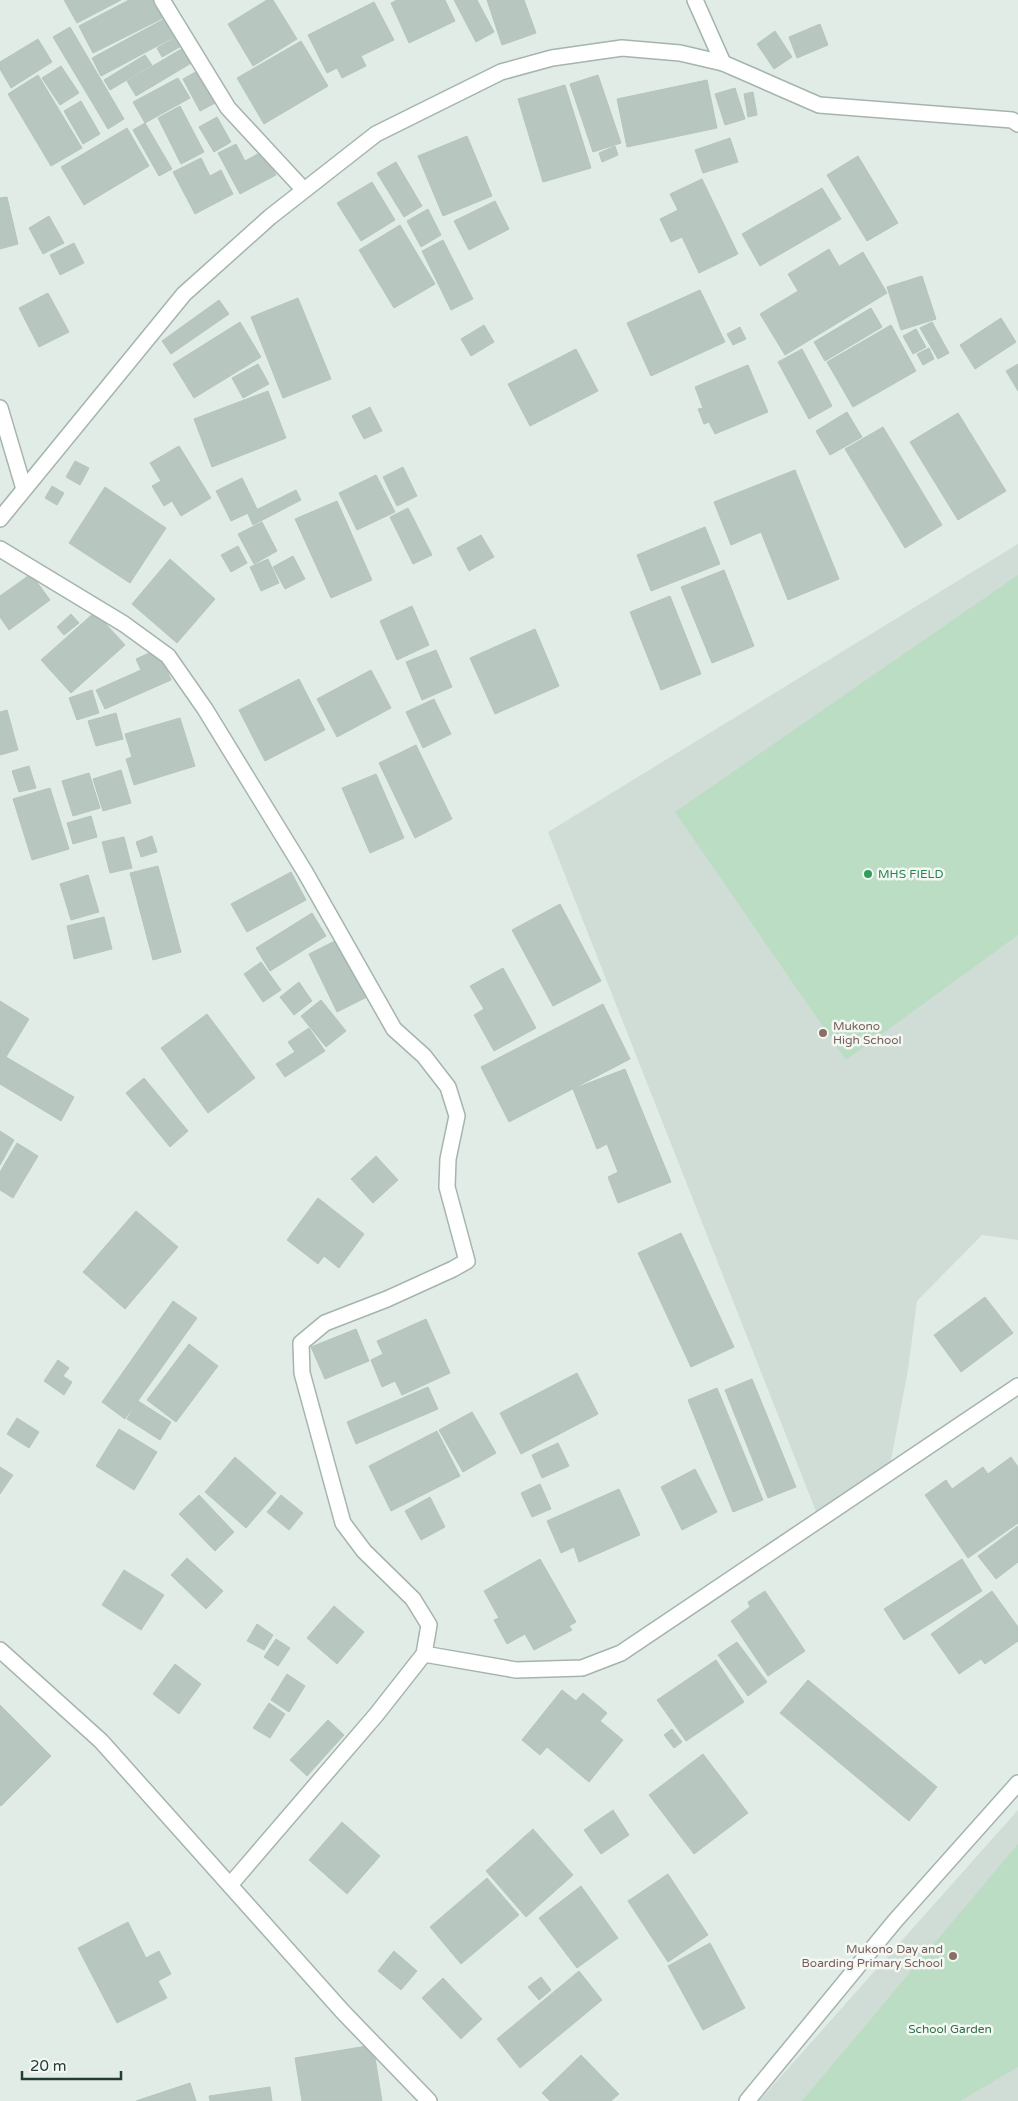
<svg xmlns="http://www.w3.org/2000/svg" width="1018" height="2101" font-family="'Varela Round',sans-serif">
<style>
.built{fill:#d0dcd6}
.green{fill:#bbddc3}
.building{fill:#b7c7c0;stroke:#b5c5be}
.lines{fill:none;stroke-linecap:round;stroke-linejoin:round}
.street-casing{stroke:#a5b4ae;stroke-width:18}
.street{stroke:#fff;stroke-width:15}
.leisure-dot{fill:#2e9e5b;stroke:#f3f8f5;stroke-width:2}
.education-dot{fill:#8d6e63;stroke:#f3f8f5;stroke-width:2}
.labels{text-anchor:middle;stroke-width:5;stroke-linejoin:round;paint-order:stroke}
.leisure-label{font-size:12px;fill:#27864d;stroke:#f3f8f5;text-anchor:start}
.education-label{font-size:12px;fill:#785e54;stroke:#f3f8f5;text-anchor:start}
.park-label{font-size:12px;fill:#2e7245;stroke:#f3f8f5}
</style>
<rect width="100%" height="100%" fill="#e2ece7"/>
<g class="built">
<path d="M1018 544V1240L982 1235 917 1301 908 1370 890 1465 821 1524 548 832Z"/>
<path d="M1018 1810V2101H759Z"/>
</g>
<g class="green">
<path d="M1018 575V935L846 1060 675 812Z"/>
<path d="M1018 1844V2067L960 2101H802Z"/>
</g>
<g class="building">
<path d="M64 0H121L77 23Z"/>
<path d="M129 0H159L167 16 93 53 79 26Z"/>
<path d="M267 0H273L297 39 253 66 228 24Z"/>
<path d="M397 0H445L455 21 409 43 391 3Z"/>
<path d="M454 0H477L494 32 476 42Z"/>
<path d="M487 0H524L536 33 502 45Z"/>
<path d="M374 2 394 40 361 56 366 66 342 78 337 68 327 73 308 35Z"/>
<path d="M168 17 178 35 101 76 92 58Z"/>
<path d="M820 24 828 45 797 58 789 37Z"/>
<path d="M70 27 124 119 108 129 53 37Z"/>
<path d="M775 31 792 57 774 69 757 44Z"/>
<path d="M178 36 183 45 162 57 157 48Z"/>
<path d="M38 39 52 62 11 88 0 69V62Z"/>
<path d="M301 41 328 86 264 124 237 78Z"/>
<path d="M185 47 193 62 136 96 127 81Z"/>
<path d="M145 55 152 65 110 90 104 80Z"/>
<path d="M61 66 79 93 60 105 42 78Z"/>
<path d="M201 69 219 101 200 111 183 79Z"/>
<path d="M38 75 82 148 51 166 8 94Z"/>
<path d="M598 75 621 143 593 152 570 84Z"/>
<path d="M178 78 190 98 145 123 133 102Z"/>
<path d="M707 80 717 128 627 147 617 99Z"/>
<path d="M565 85 591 168 543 182 518 99Z"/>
<path d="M735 88 745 119 725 125 715 94Z"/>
<path d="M753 92 757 115 748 117 744 94Z"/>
<path d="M81 101 100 134 83 144 64 111Z"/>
<path d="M180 106 204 152 181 164 158 118Z"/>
<path d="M217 117 231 142 214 152 199 127Z"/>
<path d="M145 123 172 169 159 176 133 130Z"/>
<path d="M127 128 149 166 84 205 61 167Z"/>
<path d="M467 136 492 196 443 216 418 156Z"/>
<path d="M730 138 738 162 703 173 695 150Z"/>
<path d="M236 144 245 161 263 151 276 175 240 194 218 153Z"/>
<path d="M615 146 618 155 602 162 599 153Z"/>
<path d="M858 156 898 223 867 241 827 175Z"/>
<path d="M201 158 210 176 221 170 233 194 195 214 173 172Z"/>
<path d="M396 162 422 206 404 217 377 173Z"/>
<path d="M702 179 738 254 699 273 682 237 671 242 660 219 678 210 670 194Z"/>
<path d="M372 182 395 220 361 241 337 203Z"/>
<path d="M822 188 841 219 760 266 742 234Z"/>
<path d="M7 197 18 244 0 249V198Z"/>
<path d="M495 201 509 229 469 250 454 221Z"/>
<path d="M428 209 441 235 421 247 407 221Z"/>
<path d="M49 216 64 243 43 254 29 228Z"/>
<path d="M400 225 435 284 394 308 359 250Z"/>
<path d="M443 240 473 299 451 310 422 251Z"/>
<path d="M74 243 84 263 60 275 50 255Z"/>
<path d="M829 249 839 266 798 291 788 274Z"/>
<path d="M863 252 887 293 785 355 760 314Z"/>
<path d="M922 276 936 319 901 330 887 287Z"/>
<path d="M700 290 725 342 651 376 627 323Z"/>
<path d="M48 293 69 332 39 347 19 308Z"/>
<path d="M298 298 331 379 283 398 251 317Z"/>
<path d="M219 300 229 314 171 354 162 341Z"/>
<path d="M871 308 882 327 825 361 814 342Z"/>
<path d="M1001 318 1016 342 975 369 960 345Z"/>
<path d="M240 322 261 357 194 398 173 364Z"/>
<path d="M932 322 949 353 938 359 920 328Z"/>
<path d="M484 325 494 342 471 356 461 339Z"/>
<path d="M891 325 916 371 853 407 827 362Z"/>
<path d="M740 327 746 339 733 345 727 334Z"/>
<path d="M916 329 926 347 913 354 903 336Z"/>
<path d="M929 348 934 359 923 365 917 354Z"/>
<path d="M576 349 598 391 530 426 508 384Z"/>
<path d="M802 349 832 406 809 419 778 362Z"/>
<path d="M258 364 269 384 243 398 232 378Z"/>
<path d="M1018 364V391L1006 371Z"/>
<path d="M748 365 768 412 715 434 709 422 704 424 698 409 703 408 695 387Z"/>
<path d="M268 391 286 438 212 467 194 419Z"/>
<path d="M370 407 382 431 364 439 352 416Z"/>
<path d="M847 412 862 437 830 455 816 431Z"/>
<path d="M958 413 1006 491 958 520 910 442Z"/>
<path d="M883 427 942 525 905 548 845 449Z"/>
<path d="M179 446 211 498 181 516 172 501 164 506 152 486 161 481 150 463Z"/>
<path d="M75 461 89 468 80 485 66 477Z"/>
<path d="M403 467 417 496 397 506 383 477Z"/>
<path d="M795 470 839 579 788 600 761 532 731 545 714 502Z"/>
<path d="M376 475 395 512 357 530 339 493Z"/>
<path d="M242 478 257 509 231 521 216 491Z"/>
<path d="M52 486 64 493 57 505 45 498Z"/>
<path d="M105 487 166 528 130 583 69 543Z"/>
<path d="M296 490 301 500 253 525 248 514Z"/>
<path d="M337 501 372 580 331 598 295 519Z"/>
<path d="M408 508 432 555 413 564 390 517Z"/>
<path d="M262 522 277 551 254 564 238 534Z"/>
<path d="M705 527 720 564 651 591 637 555Z"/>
<path d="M481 535 494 557 469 571 457 548Z"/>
<path d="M238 546 247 563 231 572 221 555Z"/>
<path d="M293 556 305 579 285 589 273 567Z"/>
<path d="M170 559 215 599 177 643 132 604Z"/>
<path d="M268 559 279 583 261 591 250 567Z"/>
<path d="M724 570 754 646 712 663 681 587Z"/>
<path d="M31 574 50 600 9 630 0 617V596Z"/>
<path d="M670 596 701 674 661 690 630 612Z"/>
<path d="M412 606 429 645 397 660 380 621Z"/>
<path d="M95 612 125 645 71 693 41 660Z"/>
<path d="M71 614 79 623 64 635 57 627Z"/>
<path d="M535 629 559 686 495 714 470 658Z"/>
<path d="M158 649 171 680 105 709 96 690 141 670 136 659Z"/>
<path d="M436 650 452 687 422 700 406 662Z"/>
<path d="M371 670 391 708 337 737 317 699Z"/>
<path d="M299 679 325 730 265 761 239 710Z"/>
<path d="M92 690 99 713 77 720 69 698Z"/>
<path d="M434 699 451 734 423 748 406 712Z"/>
<path d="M7 710 18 750 0 755V712Z"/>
<path d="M116 713 123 739 96 746 88 721Z"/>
<path d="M180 718 195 766 134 785 126 759 132 757 125 734Z"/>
<path d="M416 745 452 819 415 838 379 763Z"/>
<path d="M29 766 36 788 19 792 12 771Z"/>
<path d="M121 770 131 803 103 811 93 779Z"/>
<path d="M89 773 100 808 73 816 62 781Z"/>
<path d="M376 774 404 838 370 853 342 788Z"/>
<path d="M50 788 69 849 32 860 13 799Z"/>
<path d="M91 816 97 837 73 844 67 823Z"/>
<path d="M152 836 157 852 141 857 136 842Z"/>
<path d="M124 837 132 868 110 873 102 842Z"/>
<path d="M158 866 181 952 153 960 130 873Z"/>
<path d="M291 872 306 900 247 932 231 904Z"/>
<path d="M88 875 99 912 71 920 60 884Z"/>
<path d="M560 904 601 981 553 1006 512 930Z"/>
<path d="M312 913 326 936 270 971 256 948Z"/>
<path d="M104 917 112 949 74 959 67 926Z"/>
<path d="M339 939 367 997 337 1012 309 954Z"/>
<path d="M261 962 281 990 263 1002 244 974Z"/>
<path d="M503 968 536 1028 494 1051 474 1015 484 1009 470 986Z"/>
<path d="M299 982 312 1001 294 1015 280 997Z"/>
<path d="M321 1000 346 1031 326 1047 301 1016Z"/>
<path d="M0 1001 29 1019 6 1057 74 1097 61 1121 0 1084Z"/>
<path d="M603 1004 630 1059 509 1122 481 1067Z"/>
<path d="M207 1014 255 1078 208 1113 161 1048Z"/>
<path d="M309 1028 325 1051 285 1077 276 1064 295 1052 288 1042Z"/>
<path d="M625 1069 671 1182 618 1203 608 1177 618 1172 607 1144 597 1149 573 1089Z"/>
<path d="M144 1078 188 1131 170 1147 126 1093Z"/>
<path d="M0 1131 14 1140 0 1165Z"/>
<path d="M17 1143 38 1156 13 1198 0 1190V1172Z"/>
<path d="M376 1156 398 1180 373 1203 351 1179Z"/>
<path d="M318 1198 364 1234 339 1268 324 1256 318 1264 287 1240Z"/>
<path d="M136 1211 178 1247 125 1309 83 1272Z"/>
<path d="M681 1233 734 1347 691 1367 638 1253Z"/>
<path d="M985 1297 1013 1333 961 1372 934 1335Z"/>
<path d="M173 1301 197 1318 125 1419 102 1402Z"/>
<path d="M426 1319 450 1373 402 1395 395 1381 382 1387 371 1360 383 1354 377 1341Z"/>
<path d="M356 1329 369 1361 325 1379 311 1347Z"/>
<path d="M189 1344 218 1366 176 1422 147 1400Z"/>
<path d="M58 1360 69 1368 63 1376 72 1382 64 1395 44 1381Z"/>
<path d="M577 1373 598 1414 521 1454 500 1413Z"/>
<path d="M752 1379 796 1487 768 1498 725 1390Z"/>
<path d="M428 1387 438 1409 356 1444 347 1422Z"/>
<path d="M717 1388 763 1500 733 1512 688 1400Z"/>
<path d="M138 1401 171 1422 160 1440 127 1419Z"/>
<path d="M472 1412 496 1453 463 1472 439 1430Z"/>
<path d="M17 1418 39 1432 29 1448 7 1434Z"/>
<path d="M119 1429 157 1452 134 1490 96 1466Z"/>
<path d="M437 1431 460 1476 391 1511 369 1466Z"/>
<path d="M558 1443 569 1466 542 1478 532 1455Z"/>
<path d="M235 1457 276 1493 246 1528 205 1492Z"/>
<path d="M1011 1457 1018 1467V1523L968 1558 925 1495 946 1480 952 1489 983 1467 988 1474Z"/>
<path d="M0 1467 13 1475 0 1494Z"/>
<path d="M695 1469 717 1512 682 1530 661 1487Z"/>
<path d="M540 1484 551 1509 532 1517 521 1493Z"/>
<path d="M619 1489 640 1535 579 1562 574 1547 561 1553 547 1521Z"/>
<path d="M199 1495 234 1532 215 1551 179 1514Z"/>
<path d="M281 1495 303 1513 289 1530 267 1512Z"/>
<path d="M430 1497 445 1527 421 1540 405 1511Z"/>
<path d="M1018 1526V1562L996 1579 978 1556Z"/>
<path d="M187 1558 223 1591 206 1609 171 1575Z"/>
<path d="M540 1559 576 1622 569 1626 572 1630 534 1650 525 1634 507 1644 494 1620 499 1618 484 1591Z"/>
<path d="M962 1559 982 1591 904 1640 884 1609Z"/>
<path d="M124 1570 164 1595 141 1630 102 1605Z"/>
<path d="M765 1591 805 1651 768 1676 731 1621 750 1607 748 1602Z"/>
<path d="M992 1591 1018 1627V1641L985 1664 981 1659 959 1674 931 1634Z"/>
<path d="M334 1606 364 1632 337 1664 307 1638Z"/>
<path d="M257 1624 273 1635 264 1650 247 1641Z"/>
<path d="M276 1639 290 1648 278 1666 264 1657Z"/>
<path d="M737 1642 767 1682 748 1696 718 1655Z"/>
<path d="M716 1660 744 1702 686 1741 657 1700Z"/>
<path d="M175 1664 201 1684 179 1714 153 1694Z"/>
<path d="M287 1674 305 1686 289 1712 271 1700Z"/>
<path d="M808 1680 937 1787 909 1821 780 1713Z"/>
<path d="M562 1690 576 1701 583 1693 607 1713 600 1721 623 1740 589 1782 547 1747 540 1755 522 1740Z"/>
<path d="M269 1703 285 1714 270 1738 253 1728Z"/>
<path d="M0 1705 51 1756 1 1806 0 1805Z"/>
<path d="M328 1720 344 1735 307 1776 290 1760Z"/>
<path d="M672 1729 682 1742 674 1748 664 1735Z"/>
<path d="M703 1754 748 1813 694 1854 649 1795Z"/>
<path d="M613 1810 629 1835 601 1854 584 1830Z"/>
<path d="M342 1822 380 1856 347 1894 309 1860Z"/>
<path d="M533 1829 573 1875 526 1917 486 1871Z"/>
<path d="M668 1874 708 1935 668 1962 628 1901Z"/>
<path d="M487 1878 519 1915 461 1964 430 1927Z"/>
<path d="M581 1886 618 1938 577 1968 539 1918Z"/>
<path d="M128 1922 146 1958 159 1951 171 1974 158 1981 167 1998 117 2023 78 1948Z"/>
<path d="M710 1943 745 2008 703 2030 668 1966Z"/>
<path d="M394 1951 417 1971 401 1990 378 1971Z"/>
<path d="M579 1971 602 2000 520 2068 497 2039Z"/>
<path d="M541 1977 551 1990 539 2000 528 1987Z"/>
<path d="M443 1978 482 2019 461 2039 422 1998Z"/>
<path d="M373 2045 382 2101H302L295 2058Z"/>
<path d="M581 2055 619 2094 611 2101H550L542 2093Z"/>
<path d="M190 2083 196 2101H136Z"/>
<path d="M270 2087 272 2101H210L209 2096Z"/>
</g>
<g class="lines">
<defs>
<g id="street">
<path d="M162 0 228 108 304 190"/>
<path d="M695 0 723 63"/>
<path d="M0 408 24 489"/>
<path d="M0 519 184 294 270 217 376 134 501 72 552 58 622 48 680 53 723 63 819 105 1012 120 1018 124"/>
<path d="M0 549 124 624 168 656 205 709 305 872 394 1029 424 1056 448 1087 457 1116 448 1159 447 1187 467 1261 453 1269 387 1299 325 1323 301 1343 302 1373 343 1523 364 1551 413 1599 429 1625 424 1654 376 1715 230 1885"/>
<path d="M0 1650 101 1741 343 2012 429 2101"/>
<path d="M424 1654 516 1670 582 1668 621 1653 1018 1386"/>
<path d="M747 2101 895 1921 1018 1783"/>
</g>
</defs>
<use href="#street" class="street-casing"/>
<use href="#street" class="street"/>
</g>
<circle class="leisure-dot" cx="868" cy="874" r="5"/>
<g class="education-dot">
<circle cx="823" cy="1033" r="5"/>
<circle cx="953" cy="1956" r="5"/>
</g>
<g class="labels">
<g class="leisure-label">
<text x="878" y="878">MHS FIELD</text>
</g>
<g class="education-label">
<text x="833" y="1030">Mukono<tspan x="833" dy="14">High School</tspan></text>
<text x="943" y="1953" text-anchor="end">Mukono Day and<tspan x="943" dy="14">Boarding Primary School</tspan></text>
</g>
<g class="park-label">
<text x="950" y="2033">School Garden</text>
</g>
</g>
<path d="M22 2071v8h99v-8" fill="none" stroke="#223d34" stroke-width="2.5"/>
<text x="30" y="2071" font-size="15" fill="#223d34" stroke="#f3f8f5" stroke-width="4" paint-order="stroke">20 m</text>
</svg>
